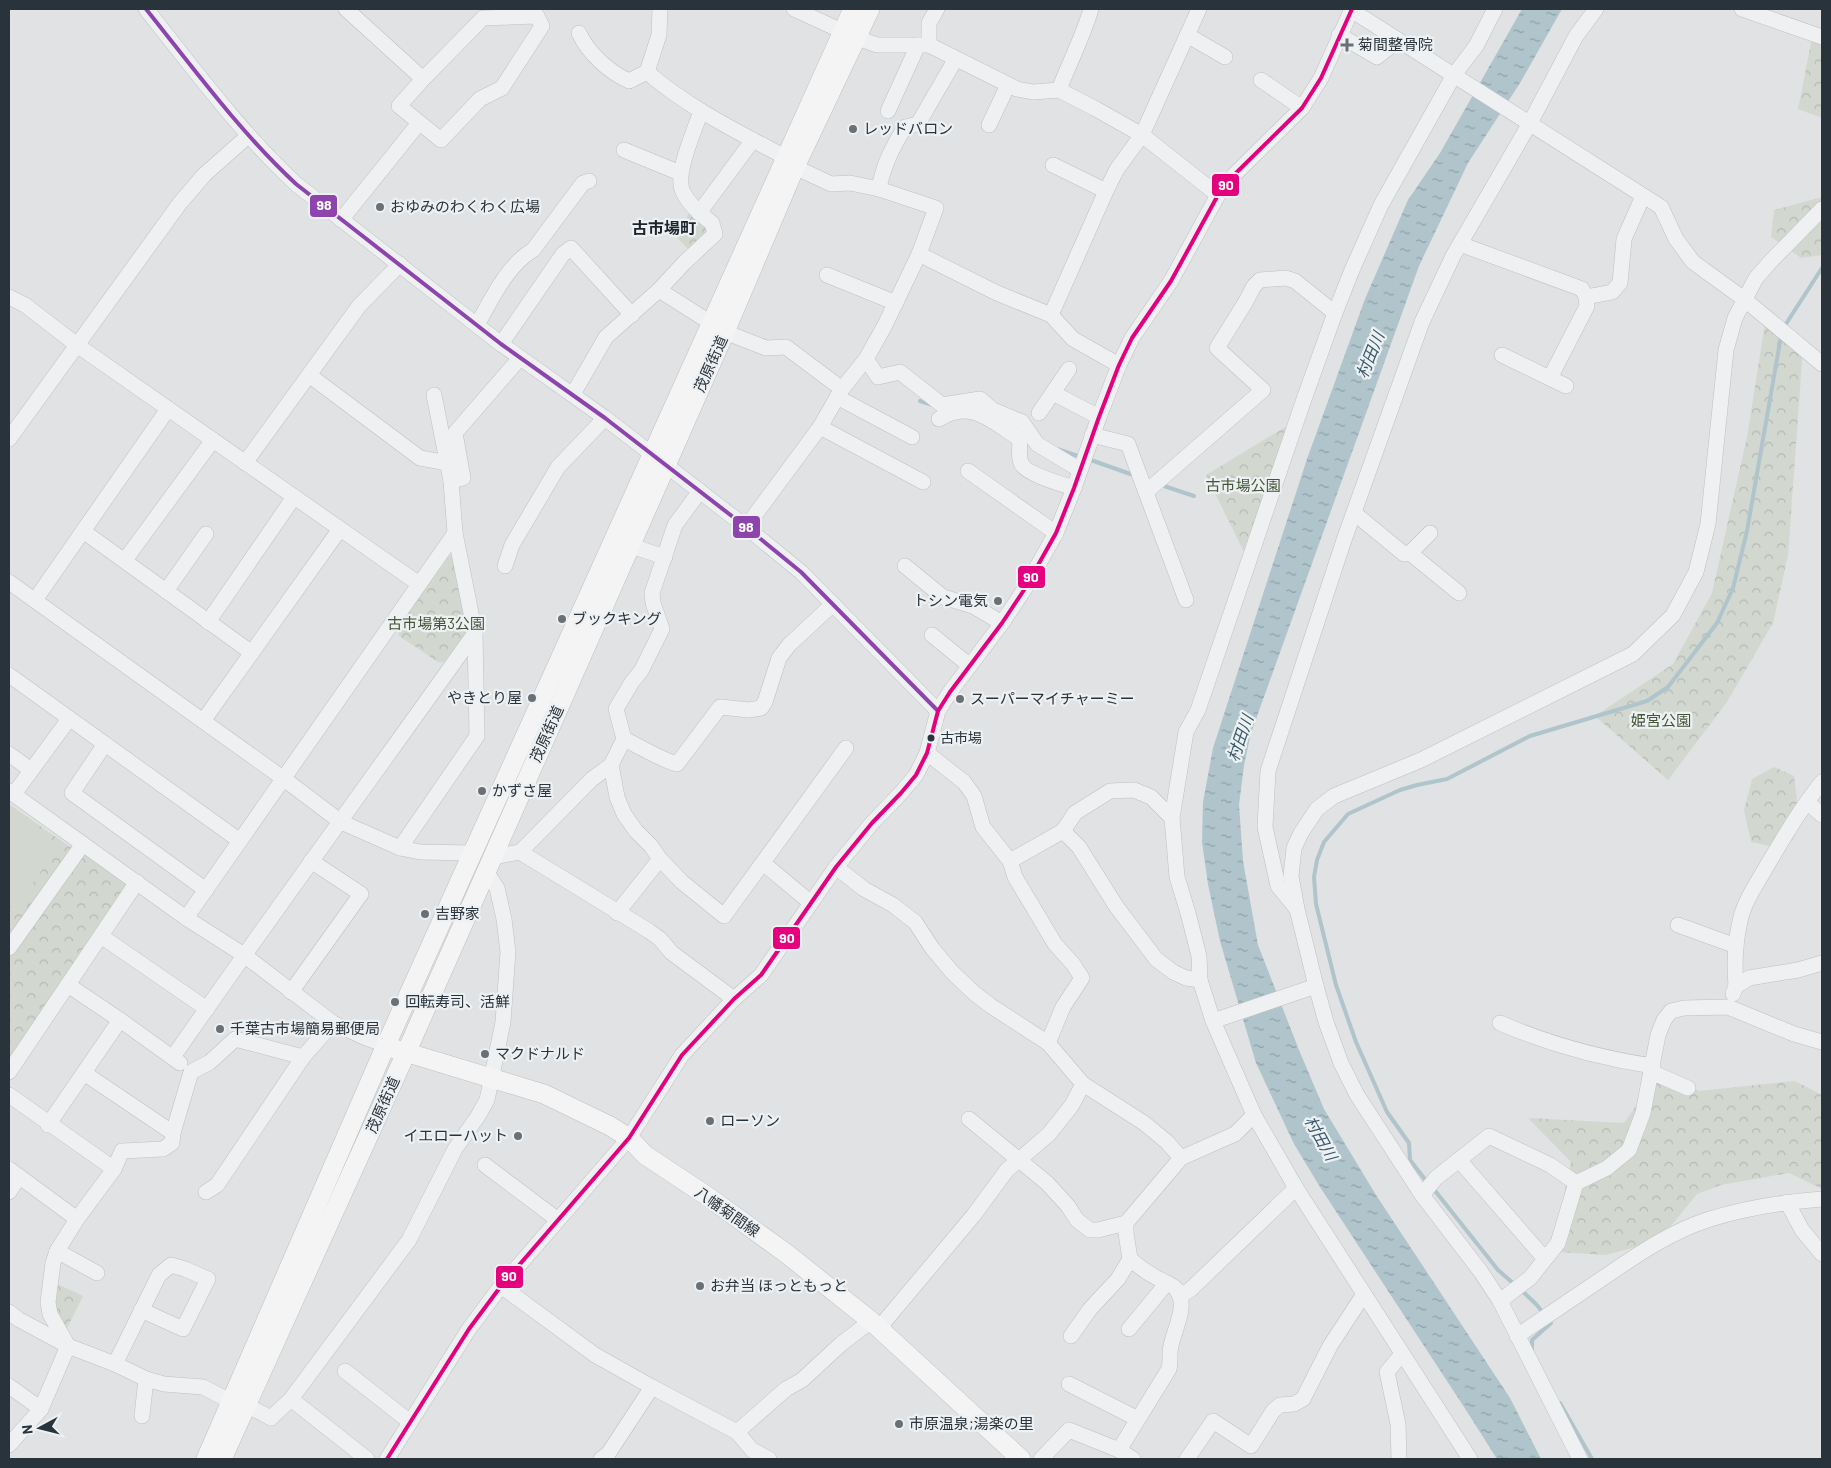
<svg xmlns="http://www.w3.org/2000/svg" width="1831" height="1468" font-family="Barlow,'Noto Sans JP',sans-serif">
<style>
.forest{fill:url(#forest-crowns)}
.pitch{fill:#d2d8d0}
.water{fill:url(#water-ripples)}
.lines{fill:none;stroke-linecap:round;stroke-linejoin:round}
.stream{stroke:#b0c4cc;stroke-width:4}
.minor-casing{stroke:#bec0c2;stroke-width:16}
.major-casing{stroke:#bcbfc1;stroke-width:20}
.minor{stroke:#eef0f1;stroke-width:15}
.major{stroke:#f4f4f4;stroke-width:19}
.bus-1-casing{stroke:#edf1f3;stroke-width:8}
.bus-2-casing{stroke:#edf1f3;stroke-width:8}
.bus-1{stroke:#8e44ad;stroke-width:4}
.bus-2{stroke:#e5007d;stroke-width:4}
.poi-dot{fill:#697076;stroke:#edf1f3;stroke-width:2}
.bus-dot{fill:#29333b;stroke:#edf1f3;stroke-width:2}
.labels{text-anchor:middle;stroke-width:4.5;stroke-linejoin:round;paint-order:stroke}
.bus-label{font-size:14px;fill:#29333b;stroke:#edf1f3;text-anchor:start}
.poi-label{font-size:15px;fill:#29333b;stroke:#edf1f3;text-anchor:start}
.street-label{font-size:15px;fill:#29333b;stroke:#edf1f3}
.park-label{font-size:15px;fill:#435537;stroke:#edf1f3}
.neighbourhood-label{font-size:16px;font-weight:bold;fill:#1b242b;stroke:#edf1f3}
.water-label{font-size:16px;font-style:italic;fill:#37596a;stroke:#edf1f3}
.line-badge{stroke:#edf1f3;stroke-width:2}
.badge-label{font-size:14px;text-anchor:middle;font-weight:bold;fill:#fff}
</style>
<defs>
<pattern id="forest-crowns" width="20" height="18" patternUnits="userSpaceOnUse" patternTransform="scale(1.25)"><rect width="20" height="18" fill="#d2d8d0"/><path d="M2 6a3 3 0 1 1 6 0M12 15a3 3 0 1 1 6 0" fill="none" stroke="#b4bab4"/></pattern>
<pattern id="water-ripples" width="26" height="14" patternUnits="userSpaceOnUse" patternTransform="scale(1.25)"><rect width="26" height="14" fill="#b0c4cc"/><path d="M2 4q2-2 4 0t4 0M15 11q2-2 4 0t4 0" fill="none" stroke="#8fa0a7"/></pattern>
</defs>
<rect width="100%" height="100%" fill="#e0e2e4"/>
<g class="forest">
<path d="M1813 33 1822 37V118L1798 109Z"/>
<path d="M1822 197V255L1801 258 1771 237 1774 210Z"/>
<path d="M690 210 706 226V232L689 250 674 234 682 229Z"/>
<path d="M1766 317 1803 348 1788 555 1773 623 1727 702 1668 780 1595 716 1673 664 1712 593 1747 437Z"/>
<path d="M1297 420 1248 560 1206 475Z"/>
<path d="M450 555 455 556 468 630 444 662H438L399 636 397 628Z"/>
<path d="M1774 767 1794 776C1797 798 1800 818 1793 840L1770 846 1751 842 1744 810 1752 779Z"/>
<path d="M9 804 73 849 9 938Z"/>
<path d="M82 851 131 886 9 1063V957Z"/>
<path d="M1660 1072 1699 1091 1795 1081 1822 1095V1189L1789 1173 1721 1185 1697 1194 1666 1232 1650 1243 1606 1255 1560 1252 1559 1219 1571 1162 1528 1118 1624 1123Z"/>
<path d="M55 1283 83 1296 67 1328C55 1311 51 1303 55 1283Z"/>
</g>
<path class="pitch" d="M9 810 59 846 18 904 9 898Z"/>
<path class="water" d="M1522 9H1562L1520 83 1468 163 1419 266 1251 733 1244 765 1239 805 1243 861 1258 945 1299 1050 1324 1109 1376 1195 1510 1398 1541 1459H1497L1466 1410 1320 1187 1294 1144 1256 1063 1220 941 1208 884 1202 842 1203 802 1213 748 1307 459 1365 299 1408 200 1440 153Z"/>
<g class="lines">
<g class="stream">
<path d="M1784 327 1822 268"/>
<path d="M920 401 933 405"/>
<path d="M1057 449 1081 457"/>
<path d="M1088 459 1136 476"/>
<path d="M1161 485 1194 496"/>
<path d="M1427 1182 1410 1160 1409 1143 1387 1112 1356 1042 1336 985 1316 904 1314 877 1317 860 1324 842 1348 814 1400 790 1417 785 1447 779 1530 736 1647 701 1668 687 1717 623 1733 588 1747 531 1781 336"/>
<path d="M1432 1187 1498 1270 1514 1284"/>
<path d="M1520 1289 1536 1304 1544 1314"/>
<path d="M1532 1353V1340L1551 1323 1549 1320"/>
<path d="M1560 1403 1592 1459"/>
</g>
<defs>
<g id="minor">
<path d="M146 9C194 69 240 132 296 184L501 344 605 418 746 527 801 572 938 711"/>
<path d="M346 9 423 79"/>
<path d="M660 9 659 35 647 72C687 107 738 132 785 157L795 167 831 184 850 183 879 189"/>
<path d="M794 9 855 37 877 45H929L1017 89 1033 92 1059 90 1096 109 1142 135 1218 195"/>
<path d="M1742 9 1822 37"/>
<path d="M1351 10 1661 207 1676 239 1693 262 1744 299 1822 364"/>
<path d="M537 16 542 26 502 88 480 99 441 140 399 106 423 79 483 18Z"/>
<path d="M579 33C588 53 609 72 629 81L647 72"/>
<path d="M1187 35 1225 57"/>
<path d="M1339 35 1377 57 1398 40"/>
<path d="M929 45V23L937 9"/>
<path d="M1261 80 1302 108"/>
<path d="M1059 90C1069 63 1083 37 1091 9"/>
<path d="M888 111 918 45"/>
<path d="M989 125 1008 85"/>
<path d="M624 150 680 173"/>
<path d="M1053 165 1106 191"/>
<path d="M699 213 753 140"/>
<path d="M341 220 419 123"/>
<path d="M1460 244 1582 289 1586 297 1587 306 1550 378"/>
<path d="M919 254 997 293 1051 315 1073 339 1119 365"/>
<path d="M827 275 896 303"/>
<path d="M659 290 711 323"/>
<path d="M9 297 25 305 77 345 419 584"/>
<path d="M1586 297 1612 292 1620 283 1624 239 1643 196"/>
<path d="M1051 315 1106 191 1117 169 1142 135 1199 9"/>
<path d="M477 325C491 300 508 264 533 250L583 183 589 181"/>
<path d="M725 332 766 348 786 347 842 389"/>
<path d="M501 344 563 254 571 248 632 315"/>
<path d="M1502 355 1566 386"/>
<path d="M866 359 878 377 900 372 942 405 980 399 993 410 1022 422 1037 444 1080 470"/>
<path d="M309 375 420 458 448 463"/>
<path d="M1053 393 1099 417"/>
<path d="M573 394 606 337 659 290 684 263 715 234 712 223C701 215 689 205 683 192 674 174 695 130 701 111"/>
<path d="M837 397 912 437"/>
<path d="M1039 413 1069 369"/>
<path d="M939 419C971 398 992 422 1020 439 1020 447 1018 455 1021 463 1025 474 1062 484 1074 488"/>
<path d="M820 427 923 482"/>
<path d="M1092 435 1128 444 1186 600"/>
<path d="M9 439 180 203 204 175 248 136"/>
<path d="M245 463 359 306 400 264"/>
<path d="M968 471 1056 533"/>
<path d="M451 481 463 478 455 433 520 358"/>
<path d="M700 491 675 525 652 593 653 603 662 629 641 671 632 682 616 709 624 739 611 765 617 797 624 814 636 831 651 846 660 859 682 882 724 916 846 748"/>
<path d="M1146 492 1263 390 1217 348 1245 303 1254 286 1260 280 1286 278 1295 281 1335 313"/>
<path d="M1354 513 1404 554 1410 553 1430 533"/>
<path d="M746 527 820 427 842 389 866 359 885 325 919 254 936 208 879 189C883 165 893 146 905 127L918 124 955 60"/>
<path d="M83 531 252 653"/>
<path d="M631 546 665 557"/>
<path d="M1410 553 1459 593"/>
<path d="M125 560 213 440"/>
<path d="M505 566 512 545 558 467 605 418"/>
<path d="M905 566 943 597 973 606 1002 623"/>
<path d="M9 582 284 779 341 822 400 848 420 852 473 853"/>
<path d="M166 591 206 534"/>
<path d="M35 600 168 409"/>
<path d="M208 622 294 497"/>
<path d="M932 635 970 666"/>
<path d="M9 675 240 841"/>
<path d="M203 721 340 529"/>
<path d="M624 739C639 746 661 760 677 764L720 707 749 710 761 708 765 702 779 658 789 645 833 604"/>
<path d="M105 744 72 793 206 890"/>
<path d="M927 753 964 782 974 796 983 827 1010 861 1015 877 1055 944 1073 964 1082 978 1063 1007 1048 1043"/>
<path d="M9 754 31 770"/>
<path d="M9 791 186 918 244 955 333 1023 366 1038 386 1045"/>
<path d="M14 794 69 719"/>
<path d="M1807 802 1822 815"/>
<path d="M1063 831 1079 847 1116 906 1156 959 1173 972 1186 978 1200 980"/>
<path d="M400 848 477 736 475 633 455 533 451 481 434 395"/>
<path d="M520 852 649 931 660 939 672 953 734 999"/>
<path d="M492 857 520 852 592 779 611 765"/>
<path d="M1010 861 1063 831 1075 813 1110 791 1134 790 1151 797 1172 818"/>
<path d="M763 863 811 903"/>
<path d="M836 867 864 889 893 905 915 922 932 948 952 972 974 993 991 1006 1048 1043 1083 1084 1144 1123 1167 1142 1181 1158 1126 1223V1233L1130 1259C1138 1266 1149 1274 1159 1279 1164 1282 1172 1284 1176 1289 1189 1305 1174 1329 1171 1346 1169 1353 1171 1361 1169 1369L1119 1450"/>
<path d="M1296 908 1278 886 1265 827 1268 771 1344 540 1422 322 1453 256 1530 123 1576 36 1596 9"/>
<path d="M617 913 660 859"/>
<path d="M186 918 455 533"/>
<path d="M1678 925 1736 946"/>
<path d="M101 936 207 1009"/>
<path d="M9 948 83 844"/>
<path d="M68 985 120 1020 180 1063"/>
<path d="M1736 986C1734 963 1735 943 1740 921 1744 902 1756 885 1765 869 1783 839 1800 809 1822 782"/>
<path d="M291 992 361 894 311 861"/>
<path d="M1733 994 1736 986 1749 978 1798 970 1822 963"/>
<path d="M1213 1021 1316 986"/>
<path d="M1500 1023C1549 1044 1599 1058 1653 1066"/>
<path d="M173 1057C272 914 375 774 475 633"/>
<path d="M9 1072 137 882"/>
<path d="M1651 1072 1688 1088"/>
<path d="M84 1073 173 1133"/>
<path d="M9 1095 114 1169"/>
<path d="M969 1119 1047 1183 1068 1206 1077 1220 1090 1230H1098L1126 1223"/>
<path d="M48 1125 120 1020"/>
<path d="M1181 1158 1235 1134 1254 1115"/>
<path d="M1459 1160 1545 1259"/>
<path d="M485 1165 558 1220"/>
<path d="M9 1169 77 1219"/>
<path d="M9 1192 19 1177"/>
<path d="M206 1192 217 1185 303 1057"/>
<path d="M1422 1195 1436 1178 1489 1136 1550 1165 1576 1183"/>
<path d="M1787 1202 1802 1230 1822 1254"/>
<path d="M57 1251 97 1273"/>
<path d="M501 1286 595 1355 652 1387 737 1432 752 1450 769 1459"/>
<path d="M1180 1296 1190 1290 1296 1188"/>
<path d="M1500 1301 1530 1278 1558 1243 1576 1183 1607 1168 1629 1150 1643 1113 1658 1035 1664 1020 1671 1011 1684 1008 1728 1007 1794 1034 1822 1042"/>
<path d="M9 1312 18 1319 68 1346 115 1364 146 1379 164 1384 203 1387 232 1402"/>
<path d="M879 1328 973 1216 1007 1170 1049 1134 1072 1105 1083 1084"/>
<path d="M1129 1329 1167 1283"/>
<path d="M1071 1336 1090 1309 1118 1279 1130 1259"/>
<path d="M1517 1336C1547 1316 1576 1296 1606 1276 1638 1254 1672 1231 1710 1219 1746 1208 1784 1202 1822 1199"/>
<path d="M115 1364 159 1275 171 1265 185 1269 208 1279 183 1329 141 1310"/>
<path d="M345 1371 410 1422"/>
<path d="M1069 1384 1138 1419"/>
<path d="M9 1386 41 1409"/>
<path d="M291 1399 367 1459"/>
<path d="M246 1405 271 1418 291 1399 409 1240 455 1149 478 1116 487 1100 503 1022 508 952 504 919 497 888 486 871"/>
<path d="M142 1416 146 1379"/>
<path d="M737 1432 786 1389 802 1380 841 1344 871 1321"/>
<path d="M9 1445 41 1409 68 1346 50 1314 48 1302 53 1263 57 1251 77 1219 114 1169 122 1151 163 1149 172 1143 173 1133 191 1072 210 1062 235 1039 303 1057 333 1023"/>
<path d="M387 1459 469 1329 501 1286 629 1138 682 1055 734 999 761 975 836 867 872 823 901 793 916 775 927 753 938 711 950 692 1002 623 1024 590 1056 533 1074 488 1099 417 1119 365 1132 338 1171 281 1218 195 1235 174 1302 108 1321 78 1352 9"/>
<path d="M601 1459 608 1454 652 1387"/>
<path d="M1041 1459 1069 1430 1119 1450 1133 1459"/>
<path d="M1187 1459 1213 1421 1251 1446 1273 1411 1280 1405 1294 1404 1303 1399 1330 1346 1364 1294"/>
<path d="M1399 1459 1398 1424 1387 1372 1402 1354"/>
<path d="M1470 1459 1296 1188 1254 1115 1213 1021 1200 980 1199 956 1188 913 1177 877 1172 818 1186 732 1198 710 1303 402 1335 313 1352 270 1381 205 1454 75 1476 46 1495 9"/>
<path d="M1580 1459 1500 1301 1481 1272 1422 1195 1357 1095 1341 1063 1326 1022 1316 986 1297 909 1291 876 1294 848 1301 833 1317 809 1334 796 1421 760 1633 654 1673 615 1696 572 1708 524 1726 350 1735 318 1756 278 1771 261 1822 209"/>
</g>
<g id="major">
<path d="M395 1049 544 1094 610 1126 629 1138 645 1155 707 1196 787 1254 871 1321 1021 1459"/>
<path d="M206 1459 386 1045 853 9"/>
<path d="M222 1459 406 1053 725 332 795 167 870 9"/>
</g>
</defs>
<use href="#minor" class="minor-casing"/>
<use href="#major" class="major-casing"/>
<use href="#minor" class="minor"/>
<use href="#major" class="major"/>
<defs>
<path id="bus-1" d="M146 9C194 69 240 132 296 184L501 344 605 418 746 527 801 572 938 711"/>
<path id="bus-2" d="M387 1459 469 1329 501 1286 629 1138 682 1055 734 999 761 975 836 867 872 823 901 793 916 775 927 753 938 711 950 692 1002 623 1024 590 1056 533 1074 488 1099 417 1119 365 1132 338 1171 281 1218 195 1235 174 1302 108 1321 78 1352 9"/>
</defs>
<use href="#bus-1" class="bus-1-casing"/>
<use href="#bus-2" class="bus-2-casing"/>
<use href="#bus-1" class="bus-1"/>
<use href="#bus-2" class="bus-2"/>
</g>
<g class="poi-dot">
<path d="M1344.5 37.5h5v5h5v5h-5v5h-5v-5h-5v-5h5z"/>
<circle cx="853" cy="129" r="5"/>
<circle cx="380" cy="207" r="5"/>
<circle cx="998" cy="601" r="5"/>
<circle cx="562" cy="619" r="5"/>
<circle cx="532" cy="698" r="5"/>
<circle cx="960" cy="699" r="5"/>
<circle cx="482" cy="791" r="5"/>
<circle cx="425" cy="914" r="5"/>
<circle cx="395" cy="1002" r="5"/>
<circle cx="220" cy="1029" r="5"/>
<circle cx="485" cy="1054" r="5"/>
<circle cx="710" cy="1121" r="5"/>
<circle cx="518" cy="1136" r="5"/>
<circle cx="700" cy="1286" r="5"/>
<circle cx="899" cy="1424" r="5"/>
</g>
<circle class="bus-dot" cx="931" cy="738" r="4.5"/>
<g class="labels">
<g class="bus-label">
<text x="940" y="743">古市場</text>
</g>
<g class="poi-label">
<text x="1358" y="50">菊間整骨院</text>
<text x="863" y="134">レッドバロン</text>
<text x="390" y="212">おゆみのわくわく広場</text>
<text x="988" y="606" text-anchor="end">トシン電気</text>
<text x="572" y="624">ブックキング</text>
<text x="522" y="703" text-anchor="end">やきとり屋</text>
<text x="970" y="704">スーパーマイチャーミー</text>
<text x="492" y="796">かずさ屋</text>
<text x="435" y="919">吉野家</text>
<text x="405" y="1007">回転寿司、活鮮</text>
<text x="230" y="1034">千葉古市場簡易郵便局</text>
<text x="495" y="1059">マクドナルド</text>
<text x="720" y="1126">ローソン</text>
<text x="508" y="1141" text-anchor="end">イエローハット</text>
<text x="710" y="1291">お弁当 ほっともっと</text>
<text x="909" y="1429">市原温泉;湯楽の里</text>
</g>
<g class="street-label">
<text transform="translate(711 364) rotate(-66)" y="5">茂原街道</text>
<text transform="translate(547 734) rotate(-66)" y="5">茂原街道</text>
<text transform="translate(383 1105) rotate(-66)" y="5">茂原街道</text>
<text transform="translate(727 1212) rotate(35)" y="5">八幡菊間線</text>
</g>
<g class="park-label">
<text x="1243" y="491">古市場公園</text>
<text x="436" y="629">古市場第3公園</text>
<text x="1661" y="726">姫宮公園</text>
</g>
<g class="neighbourhood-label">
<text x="664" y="234">古市場町</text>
</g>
<g class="water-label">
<text transform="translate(1370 355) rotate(-68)" y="6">村田川</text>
<text transform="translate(1240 738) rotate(-71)" y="6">村田川</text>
<text transform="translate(1321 1138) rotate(61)" y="6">村田川</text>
</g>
</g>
<g class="line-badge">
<rect x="1211" y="173" width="29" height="24" rx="5" fill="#e5007d"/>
<rect x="309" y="194" width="29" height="24" rx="5" fill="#8e44ad"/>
<rect x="732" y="515" width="29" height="24" rx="5" fill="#8e44ad"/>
<rect x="1017" y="565" width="29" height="24" rx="5" fill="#e5007d"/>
<rect x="772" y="926" width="29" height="24" rx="5" fill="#e5007d"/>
<rect x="495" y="1265" width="29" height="24" rx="5" fill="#e5007d"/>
</g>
<g class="badge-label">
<text x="1226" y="190">90</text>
<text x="324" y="210">98</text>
<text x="746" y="532">98</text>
<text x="1031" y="582">90</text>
<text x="787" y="943">90</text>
<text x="509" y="1281">90</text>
</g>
<rect width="1831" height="1468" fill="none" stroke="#29333b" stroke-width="20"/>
<g transform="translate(40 1428) rotate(263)" stroke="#edf1f3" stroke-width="4" paint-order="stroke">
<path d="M0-4L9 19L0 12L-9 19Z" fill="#29333b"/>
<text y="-8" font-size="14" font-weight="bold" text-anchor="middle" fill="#29333b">N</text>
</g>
</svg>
